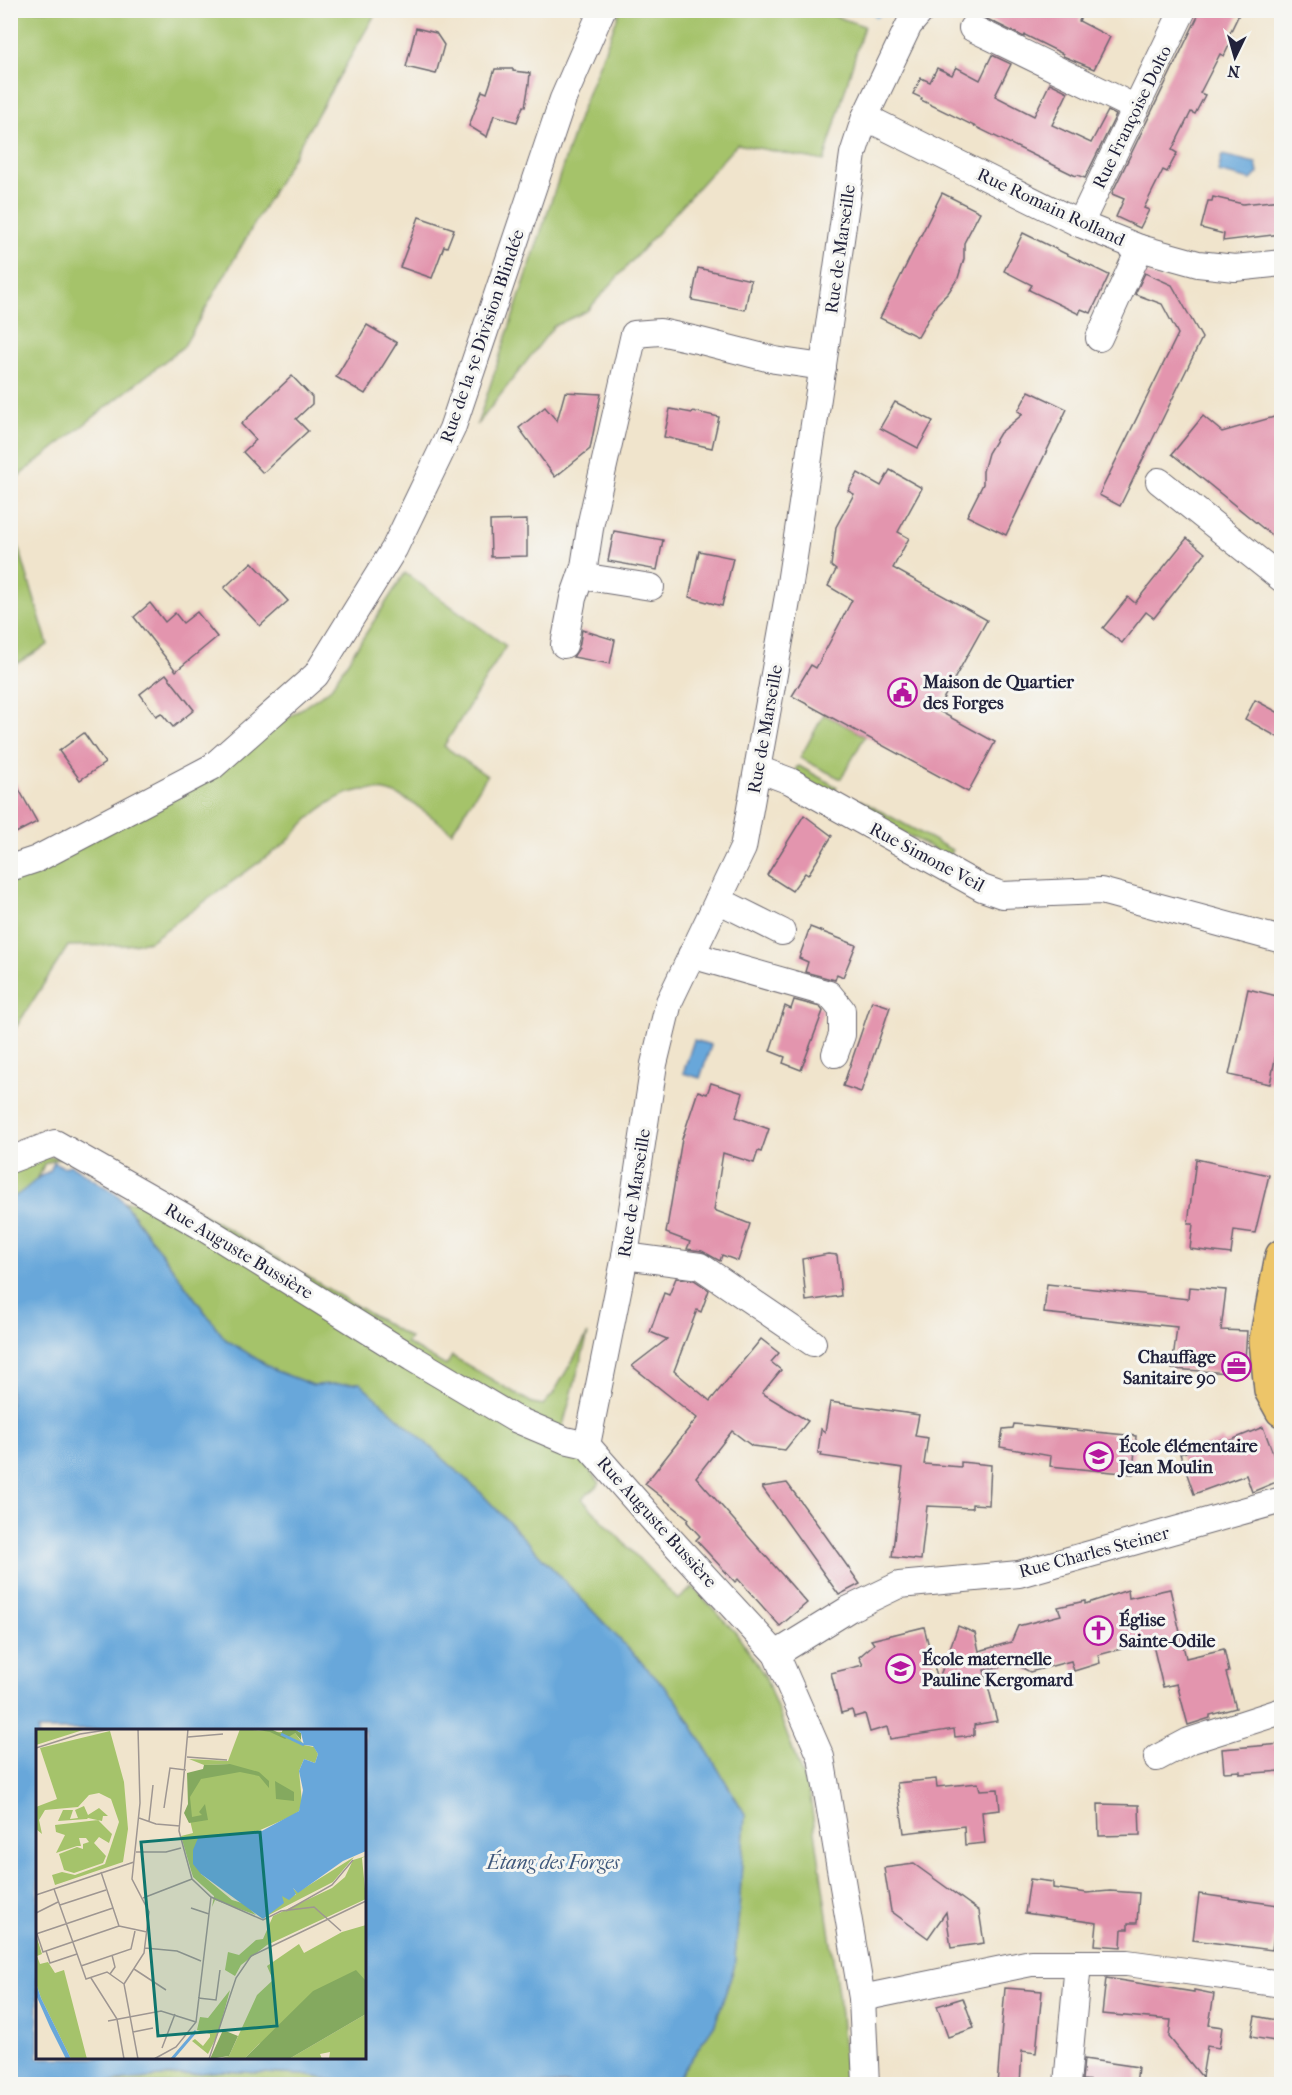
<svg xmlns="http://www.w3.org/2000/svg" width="1292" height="2095" font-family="'IM FELL French Canon',serif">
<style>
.green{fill:#a5c36b;stroke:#647253;stroke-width:1.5}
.water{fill:#68a7da;stroke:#45648a;stroke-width:1.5;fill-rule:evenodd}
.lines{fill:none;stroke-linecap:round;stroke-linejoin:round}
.stream{stroke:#68a7da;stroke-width:7}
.building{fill:#e395ae}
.minor-casing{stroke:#6a666e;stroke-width:28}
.major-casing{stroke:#6a666e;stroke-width:36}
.minor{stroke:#fff;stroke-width:26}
.major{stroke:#edc569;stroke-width:33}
.labels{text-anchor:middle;stroke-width:6;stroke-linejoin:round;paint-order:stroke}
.street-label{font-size:18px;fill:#22223b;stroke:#f6f6f2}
.poi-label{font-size:18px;font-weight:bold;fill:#22223b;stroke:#f6f6f2;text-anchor:start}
.water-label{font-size:20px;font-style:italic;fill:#3e577b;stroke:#f6f6f2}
.inset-river{fill:none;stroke:#68a7da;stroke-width:3}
.inset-road{fill:none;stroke:#9e9692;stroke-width:1.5}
.view{fill:#0f766e;fill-opacity:0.15;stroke:#0f766e;stroke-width:3}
.inset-edge{fill:none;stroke:#22223b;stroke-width:3}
</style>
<rect width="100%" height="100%" fill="#f6f6f2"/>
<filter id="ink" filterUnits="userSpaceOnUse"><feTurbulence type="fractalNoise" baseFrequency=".0167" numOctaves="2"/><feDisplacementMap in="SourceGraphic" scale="12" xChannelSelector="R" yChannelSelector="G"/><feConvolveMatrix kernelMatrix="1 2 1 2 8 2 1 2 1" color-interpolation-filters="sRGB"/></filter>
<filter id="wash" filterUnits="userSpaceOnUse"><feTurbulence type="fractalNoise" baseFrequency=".008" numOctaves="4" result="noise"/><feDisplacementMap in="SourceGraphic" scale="24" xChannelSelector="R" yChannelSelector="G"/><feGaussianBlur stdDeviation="1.35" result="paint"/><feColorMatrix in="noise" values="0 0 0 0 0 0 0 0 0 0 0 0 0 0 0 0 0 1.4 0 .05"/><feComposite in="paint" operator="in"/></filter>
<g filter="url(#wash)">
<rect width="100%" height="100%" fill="#f0e4cc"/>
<g class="green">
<path d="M11 10 377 11 184 346 11 482Z"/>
<path d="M620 11H820L864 26 824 161 737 144 587 311 554 326 477 425 581 111Z"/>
<path d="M11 521 48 645 11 667H10Z"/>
<path d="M405 573 506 646 444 746 487 776 452 832C432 818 409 796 385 791 345 782 310 814 287 842L150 941 126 945 68 946 11 1035V876L189 786 330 689Z"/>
<path d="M824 714 865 736 841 779 800 758Z"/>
<path d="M799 766 837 787 833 794 796 775V768Z"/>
<path d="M860 800 952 850 948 857 857 807Z"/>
<path d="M36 1157H62L44 1164C39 1181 27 1192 11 1199V1169Z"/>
<path d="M124 1202H183L410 1338 406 1343 446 1366 452 1356 532 1403 543 1405 553 1394 588 1334 556 1451 577 1456 600 1483 582 1499 678 1600 693 1587 736 1633 765 1676 810 1796 841 2014 846 2084H674L715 2024 734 1968 739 1911 745 1814 676 1699 481 1493 360 1383 313 1385 276 1371 225 1339Z"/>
<path d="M222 2071 304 2075 353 2084H87Z"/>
</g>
<g class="water">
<path d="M1222 155 1256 163 1258 173 1251 180 1218 172Z"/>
<path d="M694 1040 711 1045 700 1078 683 1073Z"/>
<path d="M54 1162 63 1167 71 1165 118 1195 225 1339 276 1371 313 1385 360 1383 481 1493 676 1699 745 1814 739 1911 734 1968 715 2024 674 2084H353L304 2075 222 2071 86 2084H11L10 1199C26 1192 35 1177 50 1171ZM38 1730H364V2058H38Z"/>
</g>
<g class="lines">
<path class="stream" d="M877 14 879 10"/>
</g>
<g id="blocks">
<g class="building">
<path d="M963 10H1068L1081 17 1079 21 1110 37 1094 69 1063 56V54L1025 35 1024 37 979 15Z"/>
<path d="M1201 10H1241L1229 35 1233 37 1224 56 1220 54 1200 93 1205 95 1195 114 1191 112 1172 150 1177 153 1167 172 1163 170 1144 208 1149 210 1140 228 1116 217 1124 199 1112 194 1113 191Z"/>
<path d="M416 28 436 33 444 45 436 74 406 67Z"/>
<path d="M992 55 1011 64 995 96 1034 116 1050 83 1068 92 1052 125 1091 143 1108 111 1116 115 1085 178 1077 175 1076 176 921 100 922 98 913 94 921 78 930 82 937 68 952 75 956 67 980 80Z"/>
<path d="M495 69H513V71L530 73 529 84 525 107 523 106 517 122 494 115 487 137 469 126 482 91 487 93Z"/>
<path d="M942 193 980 212 964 243V259L958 278 948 293 937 304 918 337 880 318Z"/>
<path d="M1213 197 1243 204 1281 200V234L1223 241 1224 234 1201 228 1208 201H1212Z"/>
<path d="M419 217 454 229 447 247 444 246 432 278 400 267Z"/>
<path d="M1023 233 1109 275 1091 313 1081 309 1079 314 1029 290 1032 285 1004 271Z"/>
<path d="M698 268 751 280 745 310 692 300Z"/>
<path d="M1145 273 1172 285 1202 338 1120 506 1099 495 1178 334 1162 304 1135 294Z"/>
<path d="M367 325 397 343 365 394 336 377Z"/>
<path d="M292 376 312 397V404L296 419 308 431 263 473 243 452 256 440 241 424Z"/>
<path d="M1029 391 1067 409 1006 535 967 516 983 484V471L988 453 1000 433 1023 414 1018 411Z"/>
<path d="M565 392 601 394 590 449 555 477 519 428 545 407 557 421Z"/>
<path d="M895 402 933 421 918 448 880 428Z"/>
<path d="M670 409 692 413 693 411 719 417 712 448 664 437Z"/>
<path d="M1281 415V543L1172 454 1203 416 1222 432Z"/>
<path d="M890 470 922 488 898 532 909 538 893 568 987 620 937 710 995 742 968 792 792 696 811 665 816 668 852 600 828 586 836 570 831 566 836 527 854 494 848 491 858 473 881 486Z"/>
<path d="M527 520V556L491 557 490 521Z"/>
<path d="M614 531 663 540 657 570 608 561Z"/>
<path d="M1187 538 1205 553 1154 618 1146 612 1122 643 1103 628 1128 597 1135 603Z"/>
<path d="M699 551 733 558 722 606 689 597Z"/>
<path d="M252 562 288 601 260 626 224 588Z"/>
<path d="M150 603 165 622 175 613 183 623 197 612 217 637 176 671 134 617Z"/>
<path d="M582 630 615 640 610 664 573 657 579 648Z"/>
<path d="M166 674 194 710 173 727 161 713 156 716 140 694Z"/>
<path d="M1255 700 1281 714V739L1245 719Z"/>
<path d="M84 733 105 763 80 780 59 751Z"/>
<path d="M10 773 37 822 10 836Z"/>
<path d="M804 815 832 836 808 875 805 873 792 891 767 875Z"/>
<path d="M810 927 856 945 843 977 837 974 835 980 805 972 808 962 799 958Z"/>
<path d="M1248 989 1281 997V1030L1270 1084 1229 1075Z"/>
<path d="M794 1000 820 1007 823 1011 801 1070 783 1063 785 1057 770 1051 785 1006 791 1009Z"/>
<path d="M872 1001 890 1007 861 1092 843 1086Z"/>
<path d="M711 1083 743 1093 736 1117 769 1129 761 1152 758 1151 754 1163 723 1153 714 1210 750 1224 738 1261 722 1255 720 1261 702 1251 687 1249 690 1242 666 1233 682 1139 698 1091 707 1094Z"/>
<path d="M1196 1159 1269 1175 1255 1233 1234 1230 1231 1254 1190 1249 1193 1224H1188Z"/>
<path d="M828 1254 837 1255 841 1296 806 1301 802 1259Z"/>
<path d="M676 1278 694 1280 709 1290 701 1312 697 1310 674 1371 710 1401 761 1339 779 1353 771 1362 781 1370 762 1393 808 1421 785 1450 752 1446 732 1431 696 1477 807 1603 780 1626 738 1579 735 1582 696 1540 700 1536 687 1522 689 1519 645 1484 697 1418 632 1366 667 1339 650 1332 664 1293 669 1295Z"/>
<path d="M1047 1284 1188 1299 1189 1287 1226 1290 1221 1330 1247 1331 1244 1374 1172 1369 1177 1327 1044 1313Z"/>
<path d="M830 1402 919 1415 915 1436 928 1438 924 1464 961 1467V1462L991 1465 989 1505 972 1504V1508L927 1506 921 1560 892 1557 903 1468 821 1456 822 1453H818L821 1429 825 1432Z"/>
<path d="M1014 1424 1136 1436 1133 1474 1050 1466 1051 1456 1000 1447 1003 1429 1013 1428Z"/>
<path d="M1263 1427 1281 1474V1480L1252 1492 1246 1475 1194 1494 1180 1454 1223 1439 1224 1443Z"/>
<path d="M787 1483 823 1532 860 1584 839 1595 762 1487Z"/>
<path d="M1170 1589 1186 1658 1224 1649 1229 1672 1226 1673 1236 1708 1210 1715V1718L1188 1725 1177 1684 1163 1687 1152 1641 1098 1655 1100 1663 1074 1671 1071 1661 1030 1672 1015 1664 984 1670 997 1721 974 1725V1735L955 1737 954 1729 890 1739 887 1727 870 1732 865 1714 854 1717 852 1710 841 1713 831 1673 863 1665 859 1657 874 1644 871 1640 924 1627 938 1681 958 1626 975 1633 979 1651 1011 1642 1018 1626 1061 1615 1058 1607 1085 1601V1604L1128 1590 1129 1598Z"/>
<path d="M1281 1744V1771L1240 1774V1771L1224 1772 1222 1749Z"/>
<path d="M936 1779 937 1787 978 1783 980 1790 998 1789 1000 1810 982 1812 985 1843 965 1845 964 1826 904 1833 897 1783Z"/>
<path d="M1098 1804 1139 1805 1140 1835 1099 1836Z"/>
<path d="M914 1864 979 1911 984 1943 951 1948 946 1912 928 1938 891 1911 884 1868Z"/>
<path d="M1030 1879 1053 1882V1888L1087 1893 1110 1891 1139 1893 1137 1923H1128V1929H1122L1121 1947 1095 1945 1097 1923 1025 1913Z"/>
<path d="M1199 1894 1278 1905 1272 1950 1193 1940Z"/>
<path d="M1106 1978 1194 1992V1990L1214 1994 1209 2025 1222 2027 1219 2048 1207 2046 1202 2077 1169 2037 1171 2020 1102 2014Z"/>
<path d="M1005 1988 1042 1991 1036 2053 1022 2051 1020 2085H997Z"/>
<path d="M963 1998 974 2028 948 2037 937 2006Z"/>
<path d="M1255 2016 1281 2021V2042L1251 2037Z"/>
<path d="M1084 2059 1138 2067 1136 2085 1082 2080Z"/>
</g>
</g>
</g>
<g filter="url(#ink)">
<use href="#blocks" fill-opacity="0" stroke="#6a666e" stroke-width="1.5"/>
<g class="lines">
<defs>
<g id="minor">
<path d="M972 28 1136 108"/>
<path d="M865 117 1080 224 1140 248 1198 264 1235 268 1282 263"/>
<path d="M1080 224 1183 10"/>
<path d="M1099 338 1140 248"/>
<path d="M1159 481 1282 579"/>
<path d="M581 576 651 587"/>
<path d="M564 645 573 598 584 567 591 522 634 334 660 332 697 340 775 360 823 367"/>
<path d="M758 769 790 781 982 888 1002 895 1101 891 1282 940"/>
<path d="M10 868 37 859 212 767 316 675 394 549 452 429 563 99 602 10"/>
<path d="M718 900 782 932"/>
<path d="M691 955 829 994 842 1010V1035L835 1054"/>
<path d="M10 1160 55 1143 199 1225 412 1358 513 1418 565 1440 587 1445 660 1528 776 1654 821 1757 862 1998 866 2084"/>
<path d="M625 1256 700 1266 813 1343"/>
<path d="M587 1445 625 1256 654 1064 669 1002 743 848 789 590 829 325 853 154 865 117 909 25 922 10"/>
<path d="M776 1654 849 1609 899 1585 1019 1574 1282 1500"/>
<path d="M1157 1758 1189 1741 1282 1711"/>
<path d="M862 1998 1031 1963H1127L1282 1984"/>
<path d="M1067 2084 1078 1963"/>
</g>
<path id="major" d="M1282 1256 1266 1341 1271 1390 1282 1410"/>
</defs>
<use href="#minor" class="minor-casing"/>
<use href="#major" class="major-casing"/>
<use href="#minor" class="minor"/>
<use href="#major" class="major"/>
</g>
</g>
<defs>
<symbol id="civic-ring" viewBox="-11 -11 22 22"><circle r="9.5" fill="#f6f6f2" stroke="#b5179e" stroke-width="1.5"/><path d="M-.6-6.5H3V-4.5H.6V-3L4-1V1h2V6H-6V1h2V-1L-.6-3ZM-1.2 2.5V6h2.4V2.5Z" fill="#b5179e"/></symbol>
<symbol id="office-ring" viewBox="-11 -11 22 22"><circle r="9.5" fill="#f6f6f2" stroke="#b5179e" stroke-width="1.5"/><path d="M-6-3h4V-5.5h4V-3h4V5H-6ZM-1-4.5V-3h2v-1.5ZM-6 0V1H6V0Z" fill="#b5179e"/></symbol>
<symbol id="school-ring" viewBox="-11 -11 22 22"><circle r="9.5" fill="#f6f6f2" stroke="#b5179e" stroke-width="1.5"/><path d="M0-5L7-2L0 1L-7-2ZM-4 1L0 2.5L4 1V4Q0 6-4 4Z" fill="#b5179e"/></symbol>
<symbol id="church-ring" viewBox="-11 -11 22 22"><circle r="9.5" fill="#f6f6f2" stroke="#b5179e" stroke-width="1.5"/><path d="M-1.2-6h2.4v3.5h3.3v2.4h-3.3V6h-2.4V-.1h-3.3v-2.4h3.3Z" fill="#b5179e"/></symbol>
</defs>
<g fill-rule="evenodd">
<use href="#civic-ring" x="886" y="676" width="33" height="33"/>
<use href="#office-ring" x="1220" y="1350" width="33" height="33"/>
<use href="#school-ring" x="1082" y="1440" width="33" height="33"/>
<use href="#church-ring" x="1082" y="1614" width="33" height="33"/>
<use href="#school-ring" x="884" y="1652" width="33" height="33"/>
</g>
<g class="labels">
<g class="street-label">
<text transform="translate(1132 117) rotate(-64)" y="6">Rue Françoise Dolto</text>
<text transform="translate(1051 207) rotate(25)" y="6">Rue Romain Rolland</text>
<text transform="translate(840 249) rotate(-82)" y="6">Rue de Marseille</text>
<text transform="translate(482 336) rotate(-71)" y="6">Rue de la 5e Division Blindée</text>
<text transform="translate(765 729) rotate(-80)" y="6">Rue de Marseille</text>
<text transform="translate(927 857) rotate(28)" y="6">Rue Simone Veil</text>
<text transform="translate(634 1193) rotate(-81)" y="6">Rue de Marseille</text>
<text transform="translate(239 1251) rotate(31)" y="6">Rue Auguste Bussière</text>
<text transform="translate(657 1522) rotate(48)" y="6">Rue Auguste Bussière</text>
<text transform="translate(1094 1552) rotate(-15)" y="6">Rue Charles Steiner</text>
</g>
<g class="poi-label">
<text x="923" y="688">Maison de Quartier<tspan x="923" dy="21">des Forges</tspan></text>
<text x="1216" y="1363" text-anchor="end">Chauffage<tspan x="1216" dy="21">Sanitaire 90</tspan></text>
<text x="1119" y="1452">École élémentaire<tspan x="1119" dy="21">Jean Moulin</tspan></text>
<text x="1119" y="1626">Église<tspan x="1119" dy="21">Sainte-Odile</tspan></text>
<text x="922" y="1665">École maternelle<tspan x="922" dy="21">Pauline Kergomard</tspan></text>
</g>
<g class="water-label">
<text x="553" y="1869">Étang des Forges</text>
</g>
</g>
<g transform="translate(36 1729)">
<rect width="330" height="330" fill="#f0e4cc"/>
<path d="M0 0H45L47 1 0 16ZM204 0 259 4 268 16 278 18 282 25 279 34 268 30 263 42 266 73 263 82 256 87 215 105 162 109 165 145 196 171 209 175 220 186 179 171 176 178 178 167 157 148 145 107 157 104 152 83 154 55 194 35 168 36 153 30 192 32ZM74 2 88 53 92 100 87 133 19 156 16 146 26 143 39 146 69 135 83 93 75 70 63 64 53 66 42 78 9 81 3 91 6 105 0 100V78L21 70 4 19ZM48 77 52 86 63 79 72 87H67L66 92 52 89 51 90 22 92 27 81H37L34 90 42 89 39 81ZM62 91 76 105 73 114 63 108 58 114 70 127 67 134 38 144 28 141 23 125 41 118 47 120V115L53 113 50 109H43L45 117H41L20 124 29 106 20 103 19 96ZM330 127 326 129 330 170 231 216 205 236 199 247 189 241 192 223 203 226 220 211 227 210 237 187 296 159 309 148 317 131ZM318 128 297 153 227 189 246 167 260 166 256 159 262 163ZM330 196V252L223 315 208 330H182L193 327 221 266 237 251 231 237 263 215 268 224 306 203ZM0 206 6 225 1 227 4 235 12 233 19 244 28 241 51 330H35L5 269 0 254ZM194 261 182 305 172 325 156 312 159 310 167 317 174 308V305L161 301 164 288 172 289ZM330 285V330H293L294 323 284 325 286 330H253Z" fill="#a5c36b"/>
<path d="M217 0H235L245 5 247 0H258L265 4V11L259 4 249 10 234 3ZM168 36 194 35 223 43 233 52V59L223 47 204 43 165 50 154 68 156 88 166 86 163 83 169 75 172 91 153 94 148 84 152 75 151 44 167 40ZM239 52 258 63V72L240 70ZM320 241 330 252V285L253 330H208L277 262ZM187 301 202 307 193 327 174 330Z" fill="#84a95f"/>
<path d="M258 0H330V122L307 132 262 164 257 159 260 165 253 171 246 167 248 174 227 190 165 145 157 135V121L162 109 224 103 263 82 267 61 263 42 268 30 279 34 282 25 277 17 268 16 265 4ZM0 254 5 269 35 330H30L14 298 0 266Z" fill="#68a7da"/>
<path class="inset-river" d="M245 5 268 16M136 330 160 302"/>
<path class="inset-road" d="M102 0 104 74 96 150 113 183 108 224 88 255 102 330M152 0 143 102 156 150 175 168 227 191 245 182 278 178 305 202M152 8 187 5M0 19 44 5 77 0M151 28 191 31M128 79 134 39 150 41M103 89 120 95 144 97M113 92 117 56M100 123H130L145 119M65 143 83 197M18 160 50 250 71 243 88 255M0 166 98 133M107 169 156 150M24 176 70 161M155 179 173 185M250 182 296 156 317 131M0 184 22 173M83 197 111 203M0 205 77 179M1 205 7 223 83 197M109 219 141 222 165 232M10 222 14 234 41 225M45 237 95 220 99 202M98 240 130 261M74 245 79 238 76 226M55 249 81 290 88 330M162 269 180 271 184 241M72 292 125 282 160 293M97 303 117 299M126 319 139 285M118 330 140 318 160 293 175 168M173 330 200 249 215 227 330 172"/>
<path class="view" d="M224 103 241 297 122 307 105 113Z"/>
<rect width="330" height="330" class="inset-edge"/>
</g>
<rect width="1292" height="2095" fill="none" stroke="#f6f6f2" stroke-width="36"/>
<g transform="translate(1235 57) rotate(185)" stroke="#f6f6f2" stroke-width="4.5" paint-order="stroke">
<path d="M0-4.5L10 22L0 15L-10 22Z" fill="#22223b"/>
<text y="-9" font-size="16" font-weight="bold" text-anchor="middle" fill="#22223b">N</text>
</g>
</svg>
